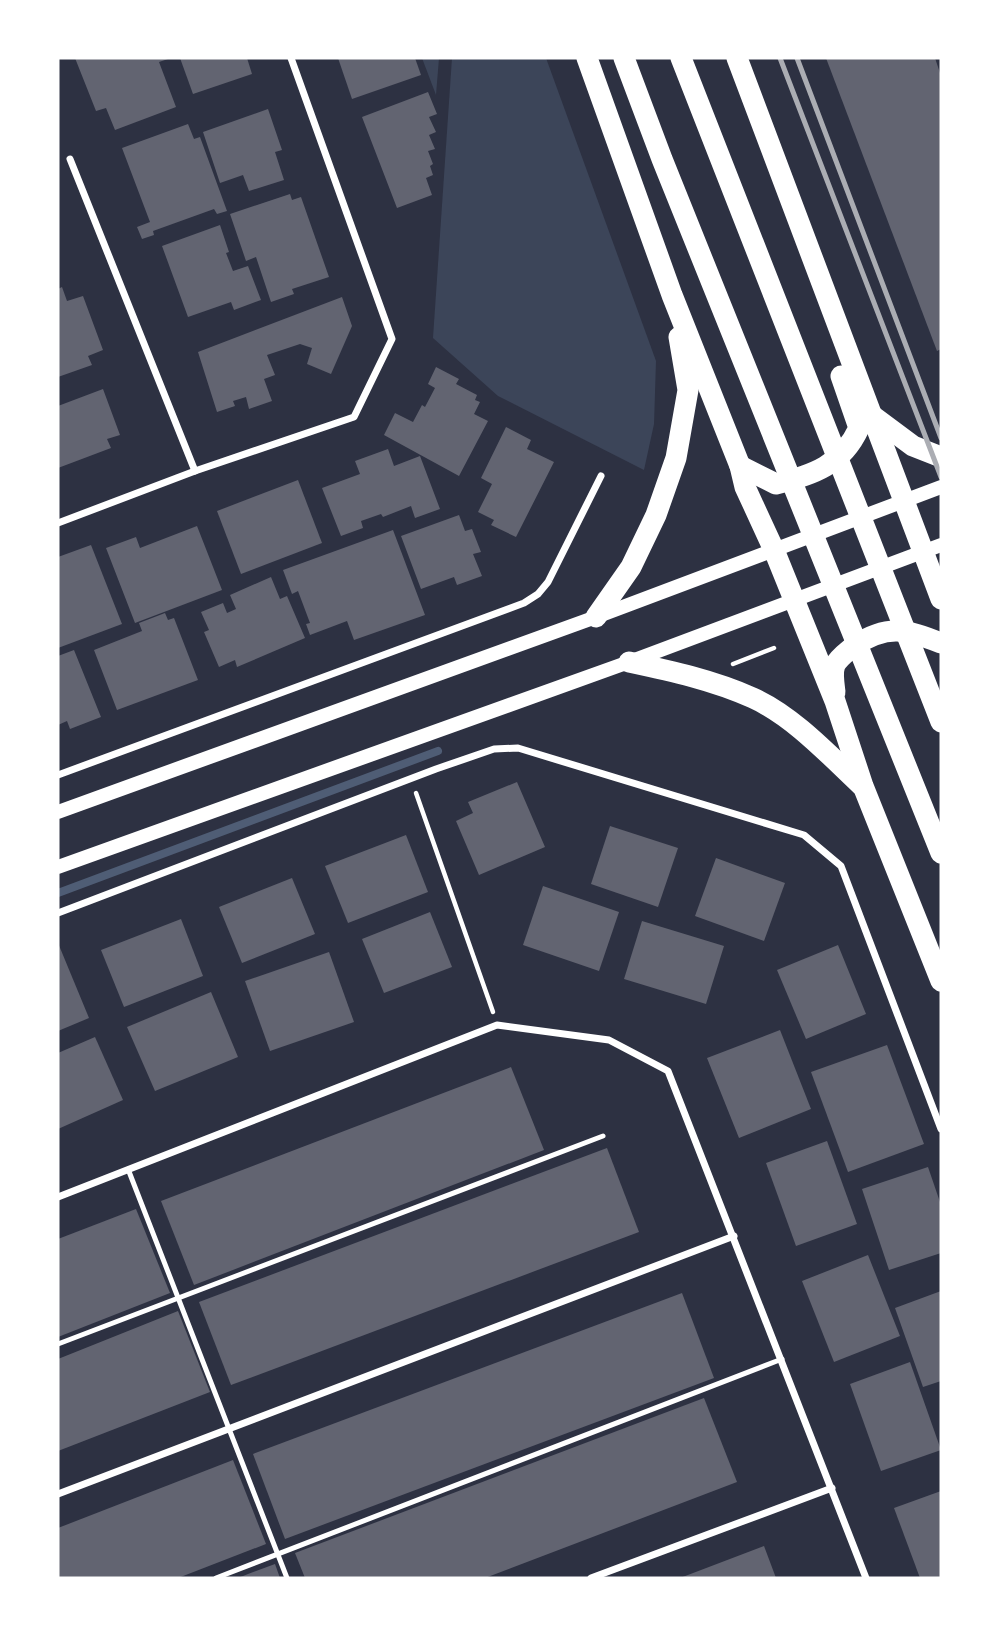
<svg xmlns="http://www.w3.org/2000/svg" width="999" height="1636" font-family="'PT Sans',sans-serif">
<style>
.green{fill:#3c4559}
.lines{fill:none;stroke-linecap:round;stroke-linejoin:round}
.stream{stroke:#4f5d75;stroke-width:8}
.building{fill:#626471}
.path{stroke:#fff;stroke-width:4.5}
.service{stroke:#fff;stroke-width:5}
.minor{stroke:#fff;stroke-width:7}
.secondary{stroke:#fff;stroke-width:14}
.motorway{stroke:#fff;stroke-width:21}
.rail{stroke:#abadb3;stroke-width:5}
</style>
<rect width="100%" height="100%" fill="#2d3142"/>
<g class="green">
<path d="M422 58H439L436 95Z"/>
<path d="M452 58H546L656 361 654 424 644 470 498 396 433 338Z"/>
</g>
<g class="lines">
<path class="stream" d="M58 893 438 751"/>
</g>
<g class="building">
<path d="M75 58H171L159 62 176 107 115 130 106 108 96 111Z"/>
<path d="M180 58H247L252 74 193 94Z"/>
<path d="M338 58H415L421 75 352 99Z"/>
<path d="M826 58H935L941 76V349L937 351Z"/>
<path d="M428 92 437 114 429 117 436 132 429 135 435 149 428 151 433 164 430 166 433 175 426 178 432 195 397 208 362 117Z"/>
<path d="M268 109 282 150 275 152 284 180 249 191 243 175 220 183 203 132Z"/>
<path d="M188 124 194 139 200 137 227 211 217 214 214 209 153 231 154 235 142 239 137 227 150 222 122 148Z"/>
<path d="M290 194 292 200 301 197 329 277 292 289 294 294 271 302 256 257 246 261 230 214Z"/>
<path d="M220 225 229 252 226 253 233 271 248 266 261 300 234 310 231 302 188 317 162 246Z"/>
<path d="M62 287 67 301 83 296 103 350 88 356 92 365 58 377V289Z"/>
<path d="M342 297 352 326 331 374 307 364 312 348 300 344 267 355 275 375 264 379 272 401 249 409 246 397 233 401 235 406 217 412 198 352Z"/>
<path d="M436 367 459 379 456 384 477 395 475 400 480 402 474 414 488 421 459 476 384 435 395 413 413 422 422 405 425 407 435 388 428 384Z"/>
<path d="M103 389 120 435 107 439 111 448 58 468V406Z"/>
<path d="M506 427 531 440 527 449 554 462 516 537 491 525 494 520 478 512 492 484 481 478Z"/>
<path d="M388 449 394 466 420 456 440 509 415 518 411 506 383 517 381 514 361 521 363 528 341 536 322 488 360 474 355 461Z"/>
<path d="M298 480 322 543 241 574 217 511Z"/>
<path d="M459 515 465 531 472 529 481 552 473 554 482 576 457 585 454 577 421 589 401 536Z"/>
<path d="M197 526 222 590 135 623 106 548 136 537 140 548Z"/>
<path d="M393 530 425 615 354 640 347 621 310 635 306 624 310 623 298 591 292 594 283 570Z"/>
<path d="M91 545 122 624 58 648V557Z"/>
<path d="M271 577 280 599 287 596 305 638 237 667 235 660 219 667 204 632 209 630 201 612 223 603 227 613 236 609 230 595Z"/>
<path d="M165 613 168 620 174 618 198 680 117 710 94 650 142 631 139 623Z"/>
<path d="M74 650 101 717 70 729 67 721 58 725V656Z"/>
<path d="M517 782 545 847 479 875 456 821 473 813 468 802Z"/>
<path d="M610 826 678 848 658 907 591 884Z"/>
<path d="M406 835 428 892 348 923 325 866Z"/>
<path d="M716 858 785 883 764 941 695 916Z"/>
<path d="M292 878 315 934 242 963 219 907Z"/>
<path d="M543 886 619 912 599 971 523 945Z"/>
<path d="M430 912 452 967 384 993 362 939Z"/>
<path d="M181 919 203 976 124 1007 101 950Z"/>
<path d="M642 921 724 946 706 1004 624 979Z"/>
<path d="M58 943 89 1018 58 1031Z"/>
<path d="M838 945 866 1014 806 1039 777 970Z"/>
<path d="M329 952 354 1022 270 1051 245 981Z"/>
<path d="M211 992 238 1057 155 1091 127 1027Z"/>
<path d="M780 1030 811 1109 739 1138 707 1058Z"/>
<path d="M95 1037 123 1100 58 1129V1053Z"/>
<path d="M887 1045 924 1144 848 1172 811 1072Z"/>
<path d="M511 1067 544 1150 194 1285 161 1201Z"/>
<path d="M827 1141 857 1224 796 1246 766 1163Z"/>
<path d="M607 1148 639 1232 231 1385 199 1302Z"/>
<path d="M928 1167 941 1205V1253L889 1270 862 1189Z"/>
<path d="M136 1209 170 1293 58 1337V1239Z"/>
<path d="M868 1255 900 1336 834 1362 802 1281Z"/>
<path d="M941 1291V1381L923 1387 895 1308Z"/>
<path d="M682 1293 714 1378 285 1539 253 1454Z"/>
<path d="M178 1311 210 1392 58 1451V1359Z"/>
<path d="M910 1362 941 1450 881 1471 850 1384Z"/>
<path d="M704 1398 737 1482 485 1578H305L295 1553Z"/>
<path d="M233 1460 266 1544 178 1578H58V1528Z"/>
<path d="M941 1491V1578H920L894 1508Z"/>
<path d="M764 1546 776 1578H680Z"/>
<path d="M275 1564 280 1578H238L248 1574Z"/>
</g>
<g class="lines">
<g class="path">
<path d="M733 664 774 648"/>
<path d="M416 793 493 1012"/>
</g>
<g class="service">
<path d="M128 1169 287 1578"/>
<path d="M58 1344 603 1136"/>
<path d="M216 1578 782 1359"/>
</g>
<g class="minor">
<path d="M70 159 195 471"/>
<path d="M58 523 195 471 354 417 392 339 291 58"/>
<path d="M58 775 524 603 538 594 548 582 601 476"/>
<path d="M58 913 436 769 494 749 518 748 804 835 841 866 941 1129"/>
<path d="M58 1197 497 1025 609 1040 668 1071 866 1578"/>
<path d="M58 1494 734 1236"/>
<path d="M591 1578 832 1488"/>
</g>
<g class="secondary">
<path d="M58 812 596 617 941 487"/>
<path d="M58 867 629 662 941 545"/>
</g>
<g class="motorway">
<path d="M587 58 672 295 740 466 745 487 774 550 835 701 863 786 941 981"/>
<path d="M624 58 662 159 941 853"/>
<path d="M681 58 941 722"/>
<path d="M737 58 941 599"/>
<path d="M870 414 913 446 941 457"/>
<path d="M740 466 776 484C813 475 842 465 859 428L841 376"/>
<path d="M596 617 631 567 656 515 676 458 688 390 679 337"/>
<path d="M629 662C671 671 713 680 753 698 793 716 829 755 861 785"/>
<path d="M835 692C834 684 832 672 835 665 839 657 847 652 854 646 887 624 906 629 941 643"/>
</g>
<g class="rail">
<path d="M780 58 941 477"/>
<path d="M797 58 941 438"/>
</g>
</g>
<rect width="999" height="1636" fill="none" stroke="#ffffff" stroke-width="119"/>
</svg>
